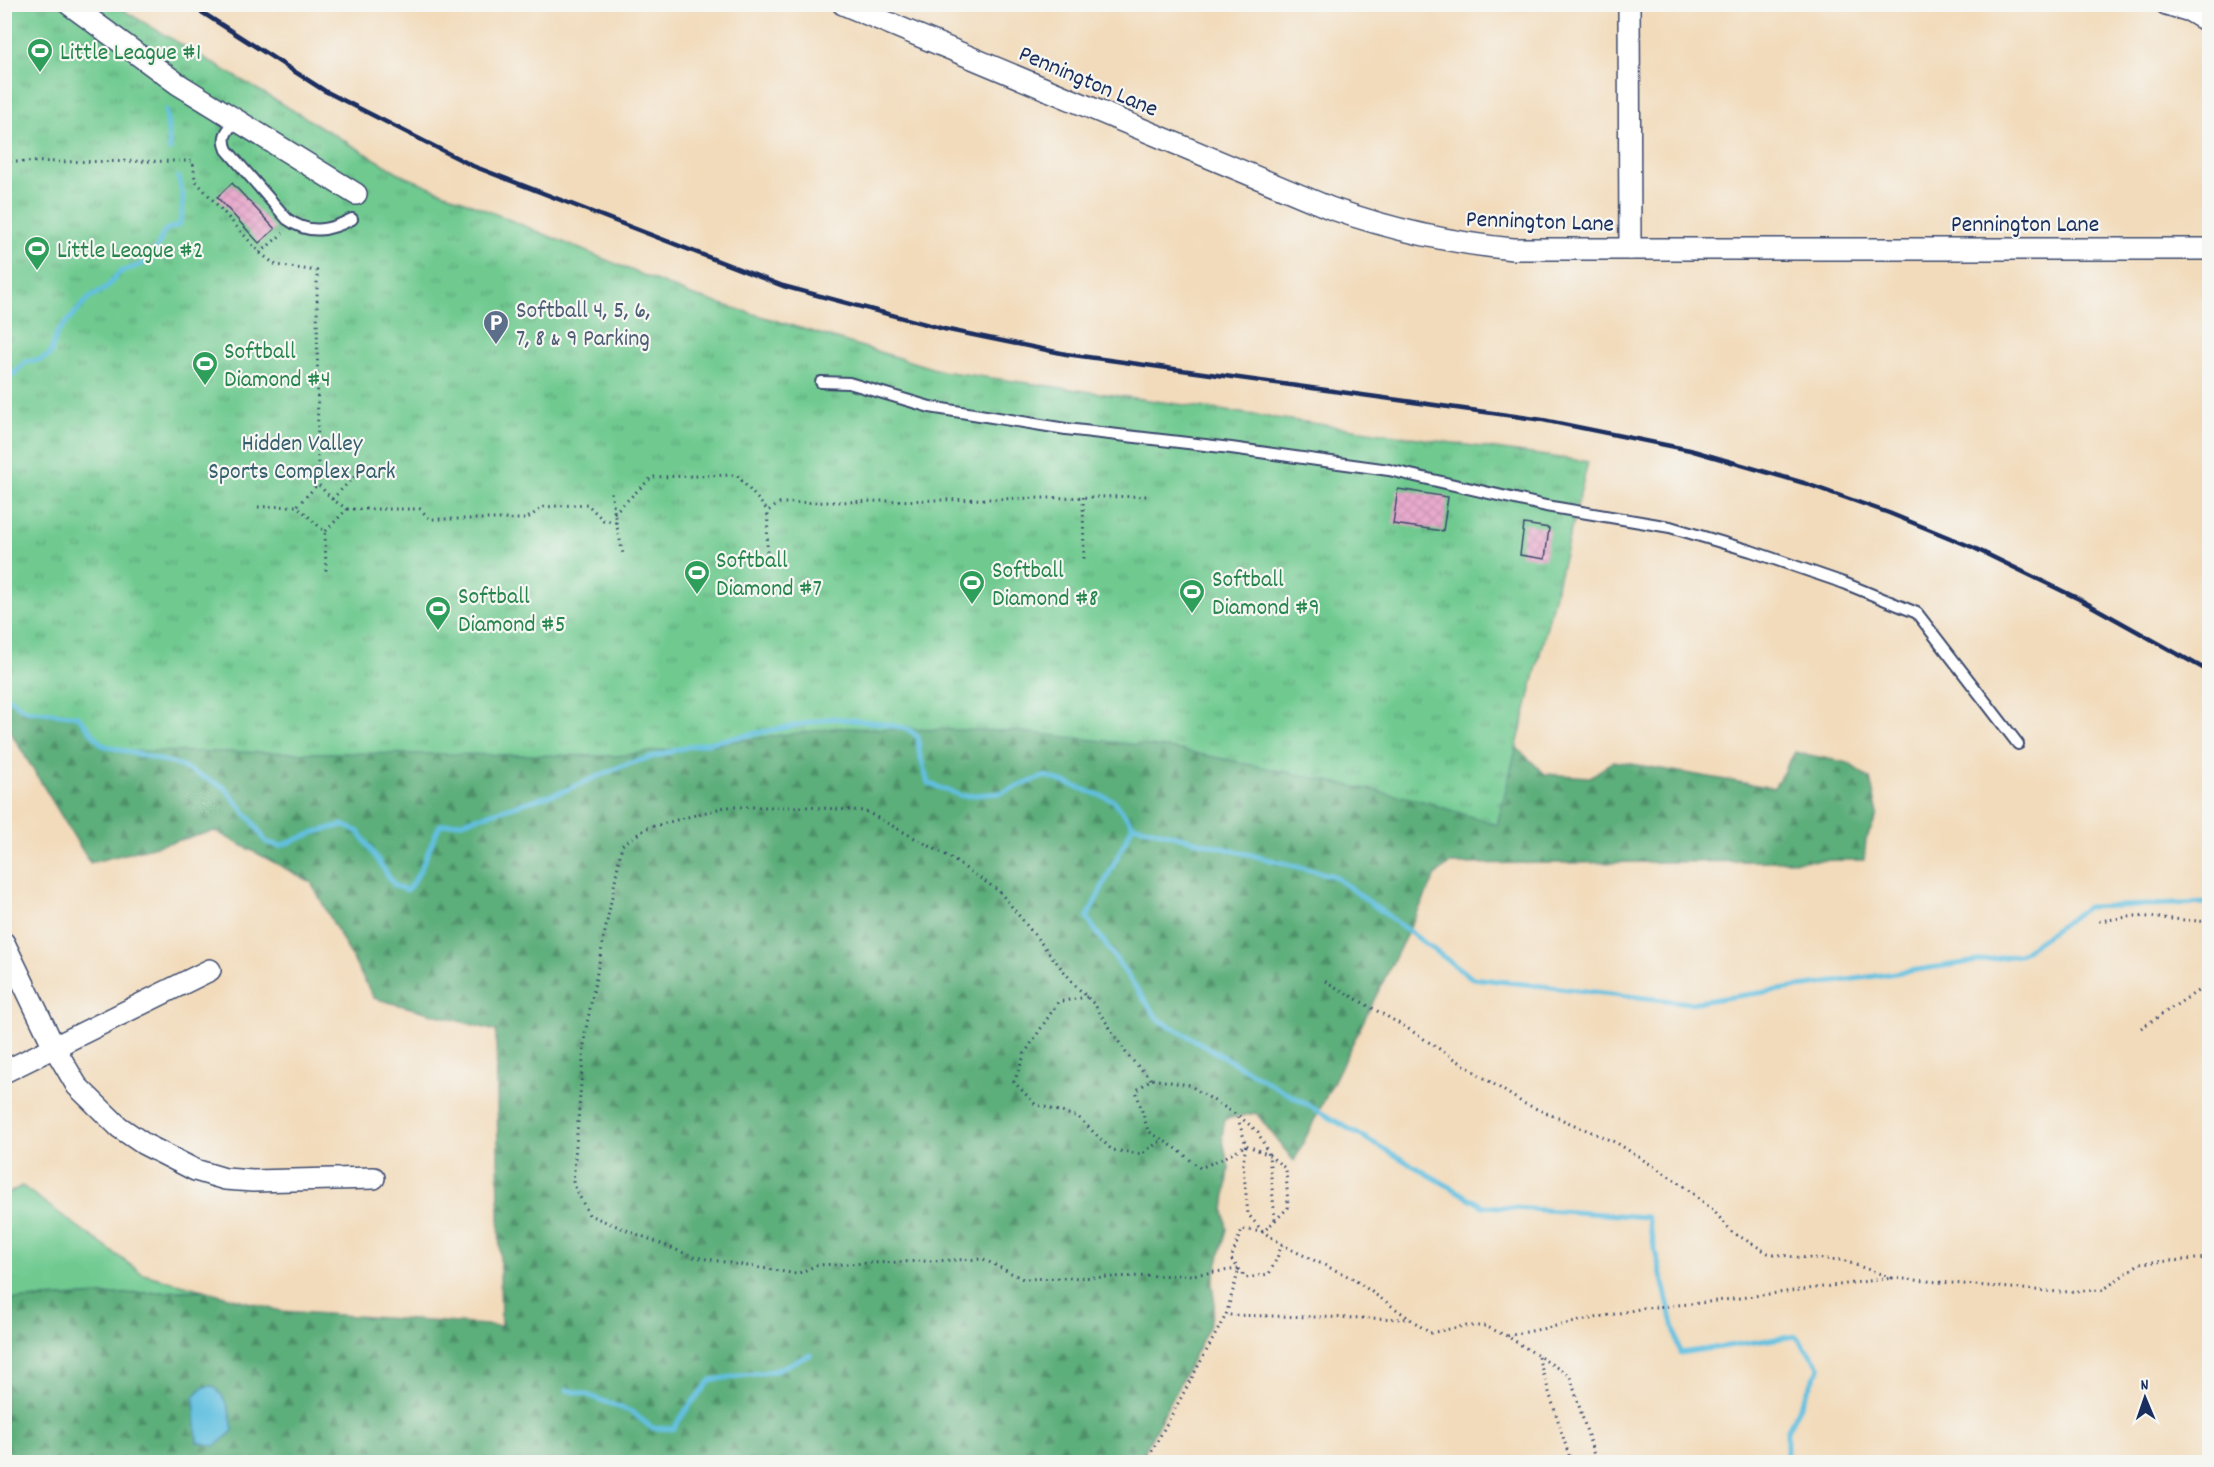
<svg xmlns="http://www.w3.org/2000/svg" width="2214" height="1467" font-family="Dekko,sans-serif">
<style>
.grass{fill:#70ca90;stroke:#467c77;stroke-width:1.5}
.forest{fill:url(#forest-firs);stroke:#3c6e6c;stroke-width:1.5}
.park{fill:url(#park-tufts);stroke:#467c77;stroke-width:1.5}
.water{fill:#62c0e0;stroke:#3e789f;stroke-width:1.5}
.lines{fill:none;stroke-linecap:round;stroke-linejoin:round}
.stream{stroke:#62c0e0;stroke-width:5}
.building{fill:url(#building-cross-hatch)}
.lane-casing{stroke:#3b496c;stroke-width:14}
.street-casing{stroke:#3b496c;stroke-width:24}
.path{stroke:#3b496c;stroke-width:3;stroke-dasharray:1.5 4.5;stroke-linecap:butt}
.lane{stroke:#fff;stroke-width:10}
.street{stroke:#fff;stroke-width:21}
.rail{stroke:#1b2f5e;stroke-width:4.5}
.labels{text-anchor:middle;stroke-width:4.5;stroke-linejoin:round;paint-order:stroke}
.leisure-label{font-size:24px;fill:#27864d;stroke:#f6f6f2;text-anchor:start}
.street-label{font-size:24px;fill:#1b2f5e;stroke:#f6f6f2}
.service-label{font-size:24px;fill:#4e5e75;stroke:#f6f6f2;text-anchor:start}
.park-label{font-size:24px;fill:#355e6d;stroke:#f6f6f2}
</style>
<defs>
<pattern id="forest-firs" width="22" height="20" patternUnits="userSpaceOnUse" patternTransform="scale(1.5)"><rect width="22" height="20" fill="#5cae7a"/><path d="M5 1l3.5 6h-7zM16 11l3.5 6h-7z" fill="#4b8e67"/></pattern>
<pattern id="park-tufts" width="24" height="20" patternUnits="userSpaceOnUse" patternTransform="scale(1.5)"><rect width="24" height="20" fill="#70ca90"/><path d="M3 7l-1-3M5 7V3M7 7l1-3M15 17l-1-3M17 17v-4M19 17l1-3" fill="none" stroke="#5ba479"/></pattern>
<pattern id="building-cross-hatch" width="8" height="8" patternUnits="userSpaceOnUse" patternTransform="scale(1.5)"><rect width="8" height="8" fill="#e9abcd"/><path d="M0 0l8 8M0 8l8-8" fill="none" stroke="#c793b2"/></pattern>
</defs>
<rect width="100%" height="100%" fill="#f6f6f2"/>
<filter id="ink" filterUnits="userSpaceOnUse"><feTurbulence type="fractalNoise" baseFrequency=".0167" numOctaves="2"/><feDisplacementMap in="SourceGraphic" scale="12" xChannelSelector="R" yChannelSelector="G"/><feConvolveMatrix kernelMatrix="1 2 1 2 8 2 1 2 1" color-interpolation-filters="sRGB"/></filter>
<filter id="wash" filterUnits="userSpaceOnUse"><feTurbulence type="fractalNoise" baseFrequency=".008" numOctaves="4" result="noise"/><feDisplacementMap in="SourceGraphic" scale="24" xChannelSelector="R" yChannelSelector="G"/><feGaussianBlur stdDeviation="1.35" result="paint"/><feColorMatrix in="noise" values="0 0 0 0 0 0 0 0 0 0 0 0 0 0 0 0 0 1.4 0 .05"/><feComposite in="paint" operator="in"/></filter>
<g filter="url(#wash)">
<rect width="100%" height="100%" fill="#f2dbbb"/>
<path class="grass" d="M22 1186 143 1274 203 1290 5 1300V1195Z"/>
<path class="forest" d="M5 626 497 716 1117 732 1495 815 1516 747 1545 774 1590 777 1614 761 1774 788 1795 752 1848 763 1870 779 1878 814 1866 840 1864 860 1449 864 1436 875 1294 1161 1256 1113 1225 1119 1222 1136 1229 1168 1224 1211 1227 1229 1212 1284 1215 1304 1209 1327 1139 1462H5V1300L203 1290 281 1311 501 1326 496 1031 374 998 311 882 215 831 90 863 5 723Z"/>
<path class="park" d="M4 5H117L126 12 404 176 691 295 942 371 1588 462 1497 825 1419 800 1175 749 1013 731 837 728 617 756 128 751 102 745 78 716 25 710 4 694Z"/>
<path class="water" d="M213 1386C227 1398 231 1413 233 1431L215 1446 197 1442 194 1397 203 1387Z"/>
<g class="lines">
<g class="stream">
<path d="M166 110 170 150"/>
<path d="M4 383 26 362 39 360 50 355 57 333 90 297 106 288 120 272 151 261 165 230 179 225C184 207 185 195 178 177"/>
<path d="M4 694 25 710 78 716 102 745 176 764 224 787 253 822 266 842 280 846 316 832 343 825 359 832 395 886 407 890C424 871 428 847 440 825L462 822 564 791 624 765 687 747 833 718 880 723 908 729 918 737 919 751 928 783 962 796 1000 793 1046 776 1113 800 1133 825 1087 918 1158 1019 1483 1206 1647 1217 1680 1353 1796 1336 1820 1367 1787 1431V1462"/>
<path d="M1133 825 1334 876 1472 978 1690 1003 2019 955 2087 907 2210 903"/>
<path d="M567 1390 585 1394 632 1412 652 1428 673 1429 689 1406 711 1380 774 1371 810 1355"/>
</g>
</g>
<g id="blocks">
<g class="building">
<path d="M232 183 275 229 259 243 217 197Z"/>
<path d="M1398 489 1448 497 1443 531 1393 524Z"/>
<path d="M1524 524 1549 528 1545 559 1520 555Z"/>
</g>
</g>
</g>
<g filter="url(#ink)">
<use href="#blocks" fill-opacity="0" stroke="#3b496c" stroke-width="1.5"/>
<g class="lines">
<defs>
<g id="lane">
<path d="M236 120C227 131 221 136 227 150L287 219C309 235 329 231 352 219"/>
<path d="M821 382 849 383 930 407 1066 429 1231 448 1389 470 1546 506 1670 527 1751 551 1844 583 1917 613 2018 744"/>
</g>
<g id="street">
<path d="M69 4 178 84 356 194"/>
<path d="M843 4 1330 208C1390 229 1450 243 1513 249H2210"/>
<path d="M1629 4 1630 249"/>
<path d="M2166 4 2190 11 2210 23"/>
<path d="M4 943 54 1047 77 1086 119 1127 144 1144 195 1170 225 1179 253 1181 374 1178"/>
<path d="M4 1072 210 970"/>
</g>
</defs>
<use href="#lane" class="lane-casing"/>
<use href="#street" class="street-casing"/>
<g class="path">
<path d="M4 162 193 161 195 180 260 253 276 265 317 271 318 484 332 499 347 509 325 532 297 506 318 484"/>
<path d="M260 253 283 233"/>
<path d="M1083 497 1084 563"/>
<path d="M332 499 362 469"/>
<path d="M258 507 297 506"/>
<path d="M347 509H420L430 519H526L544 507 587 504 603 520 616 522 611 492"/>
<path d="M614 513 652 477 737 475 768 511 780 503 1150 496"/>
<path d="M616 522 623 554"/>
<path d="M325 533 326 573"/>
<path d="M767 552 768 511"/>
<path d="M2099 921 2136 916 2210 922"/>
<path d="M1325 981 1407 1028 1523 1103 1617 1143 1681 1184 1713 1210 1732 1232 1768 1253 1795 1257 1842 1260 1892 1278 1701 1303 1644 1308 1507 1336 1570 1376 1596 1462"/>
<path d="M1087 997 1058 1002 1025 1053 1014 1082 1035 1104 1078 1117 1112 1150 1141 1154 1162 1140"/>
<path d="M2141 1028 2210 983"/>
<path d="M1151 1079 1128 1056 1095 1005 1075 985 999 891 946 855 865 811 807 807H725L647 828 622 845 585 1034 573 1183 589 1215 694 1257 797 1274 817 1265 983 1259 1023 1279 1191 1275 1239 1269 1226 1315 1410 1319"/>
<path d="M1239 1116 1258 1132 1269 1155 1275 1220"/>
<path d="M1282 1244 1277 1258 1269 1274 1246 1278 1231 1259 1242 1229 1263 1232 1288 1208 1286 1169 1269 1155 1246 1145 1224 1158 1200 1168 1177 1149 1148 1131 1136 1091 1151 1079 1189 1085 1237 1115 1246 1145 1243 1164 1248 1214 1263 1232 1290 1249 1352 1278 1430 1333 1464 1326H1485L1507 1336"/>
<path d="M1892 1278 2059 1292 2103 1290 2140 1263 2210 1258"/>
<path d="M1538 1357 1571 1462"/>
<path d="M1146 1462 1226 1315"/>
</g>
<use href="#lane" class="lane"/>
<use href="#street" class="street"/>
<path class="rail" d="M189 4 325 91 473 166 783 286 944 329 1066 354 1543 420 1690 450 1804 483 1889 513 1972 547 2079 599 2210 672"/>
</g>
</g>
<defs>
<symbol id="stadium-pin" viewBox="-11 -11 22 30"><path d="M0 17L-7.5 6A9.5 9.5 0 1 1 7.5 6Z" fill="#2e9e5b" stroke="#f6f6f2"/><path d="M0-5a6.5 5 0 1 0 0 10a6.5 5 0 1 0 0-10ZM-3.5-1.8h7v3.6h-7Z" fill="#fff"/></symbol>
<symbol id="parking-pin" viewBox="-11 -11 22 30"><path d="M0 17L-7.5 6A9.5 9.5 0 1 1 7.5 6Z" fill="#5c6f8a" stroke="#f6f6f2"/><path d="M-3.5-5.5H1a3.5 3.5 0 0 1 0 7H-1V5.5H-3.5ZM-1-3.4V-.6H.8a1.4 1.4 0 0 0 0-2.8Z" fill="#fff"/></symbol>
</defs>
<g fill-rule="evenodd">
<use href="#stadium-pin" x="25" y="36" width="30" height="40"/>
<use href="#stadium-pin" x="22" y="234" width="30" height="40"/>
<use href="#parking-pin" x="481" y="308" width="30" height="40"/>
<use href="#stadium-pin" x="190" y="349" width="30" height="40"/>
<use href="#stadium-pin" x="682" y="558" width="30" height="40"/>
<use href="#stadium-pin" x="957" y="568" width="30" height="40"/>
<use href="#stadium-pin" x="1177" y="577" width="30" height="40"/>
<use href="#stadium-pin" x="423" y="594" width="30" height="40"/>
</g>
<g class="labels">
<g class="leisure-label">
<text x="60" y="59">Little League #1</text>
<text x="57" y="257">Little League #2</text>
<text x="224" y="358">Softball<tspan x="224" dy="28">Diamond #4</tspan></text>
<text x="716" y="567">Softball<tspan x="716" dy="28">Diamond #7</tspan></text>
<text x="992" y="577">Softball<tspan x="992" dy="28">Diamond #8</tspan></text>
<text x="1212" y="586">Softball<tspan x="1212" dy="28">Diamond #9</tspan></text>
<text x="458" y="603">Softball<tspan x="458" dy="28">Diamond #5</tspan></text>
</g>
<g class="street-label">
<text transform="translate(1089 80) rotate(23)" y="8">Pennington Lane</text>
<text transform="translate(1540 220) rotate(2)" y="8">Pennington Lane</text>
<text x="2025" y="231">Pennington Lane</text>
</g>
<g class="service-label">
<text x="516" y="317">Softball 4, 5, 6,<tspan x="516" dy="28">7, 8 &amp; 9 Parking</tspan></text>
</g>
<g class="park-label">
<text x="302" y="450">Hidden Valley<tspan x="302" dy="28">Sports Complex Park</tspan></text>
</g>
</g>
<rect width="2214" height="1467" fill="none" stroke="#f6f6f2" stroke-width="24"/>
<g transform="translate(2145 1398) rotate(358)" stroke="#f6f6f2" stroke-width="4.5" paint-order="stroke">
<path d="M0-4.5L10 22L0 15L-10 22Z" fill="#1b2f5e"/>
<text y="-9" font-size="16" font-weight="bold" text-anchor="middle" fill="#1b2f5e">N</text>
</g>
</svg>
